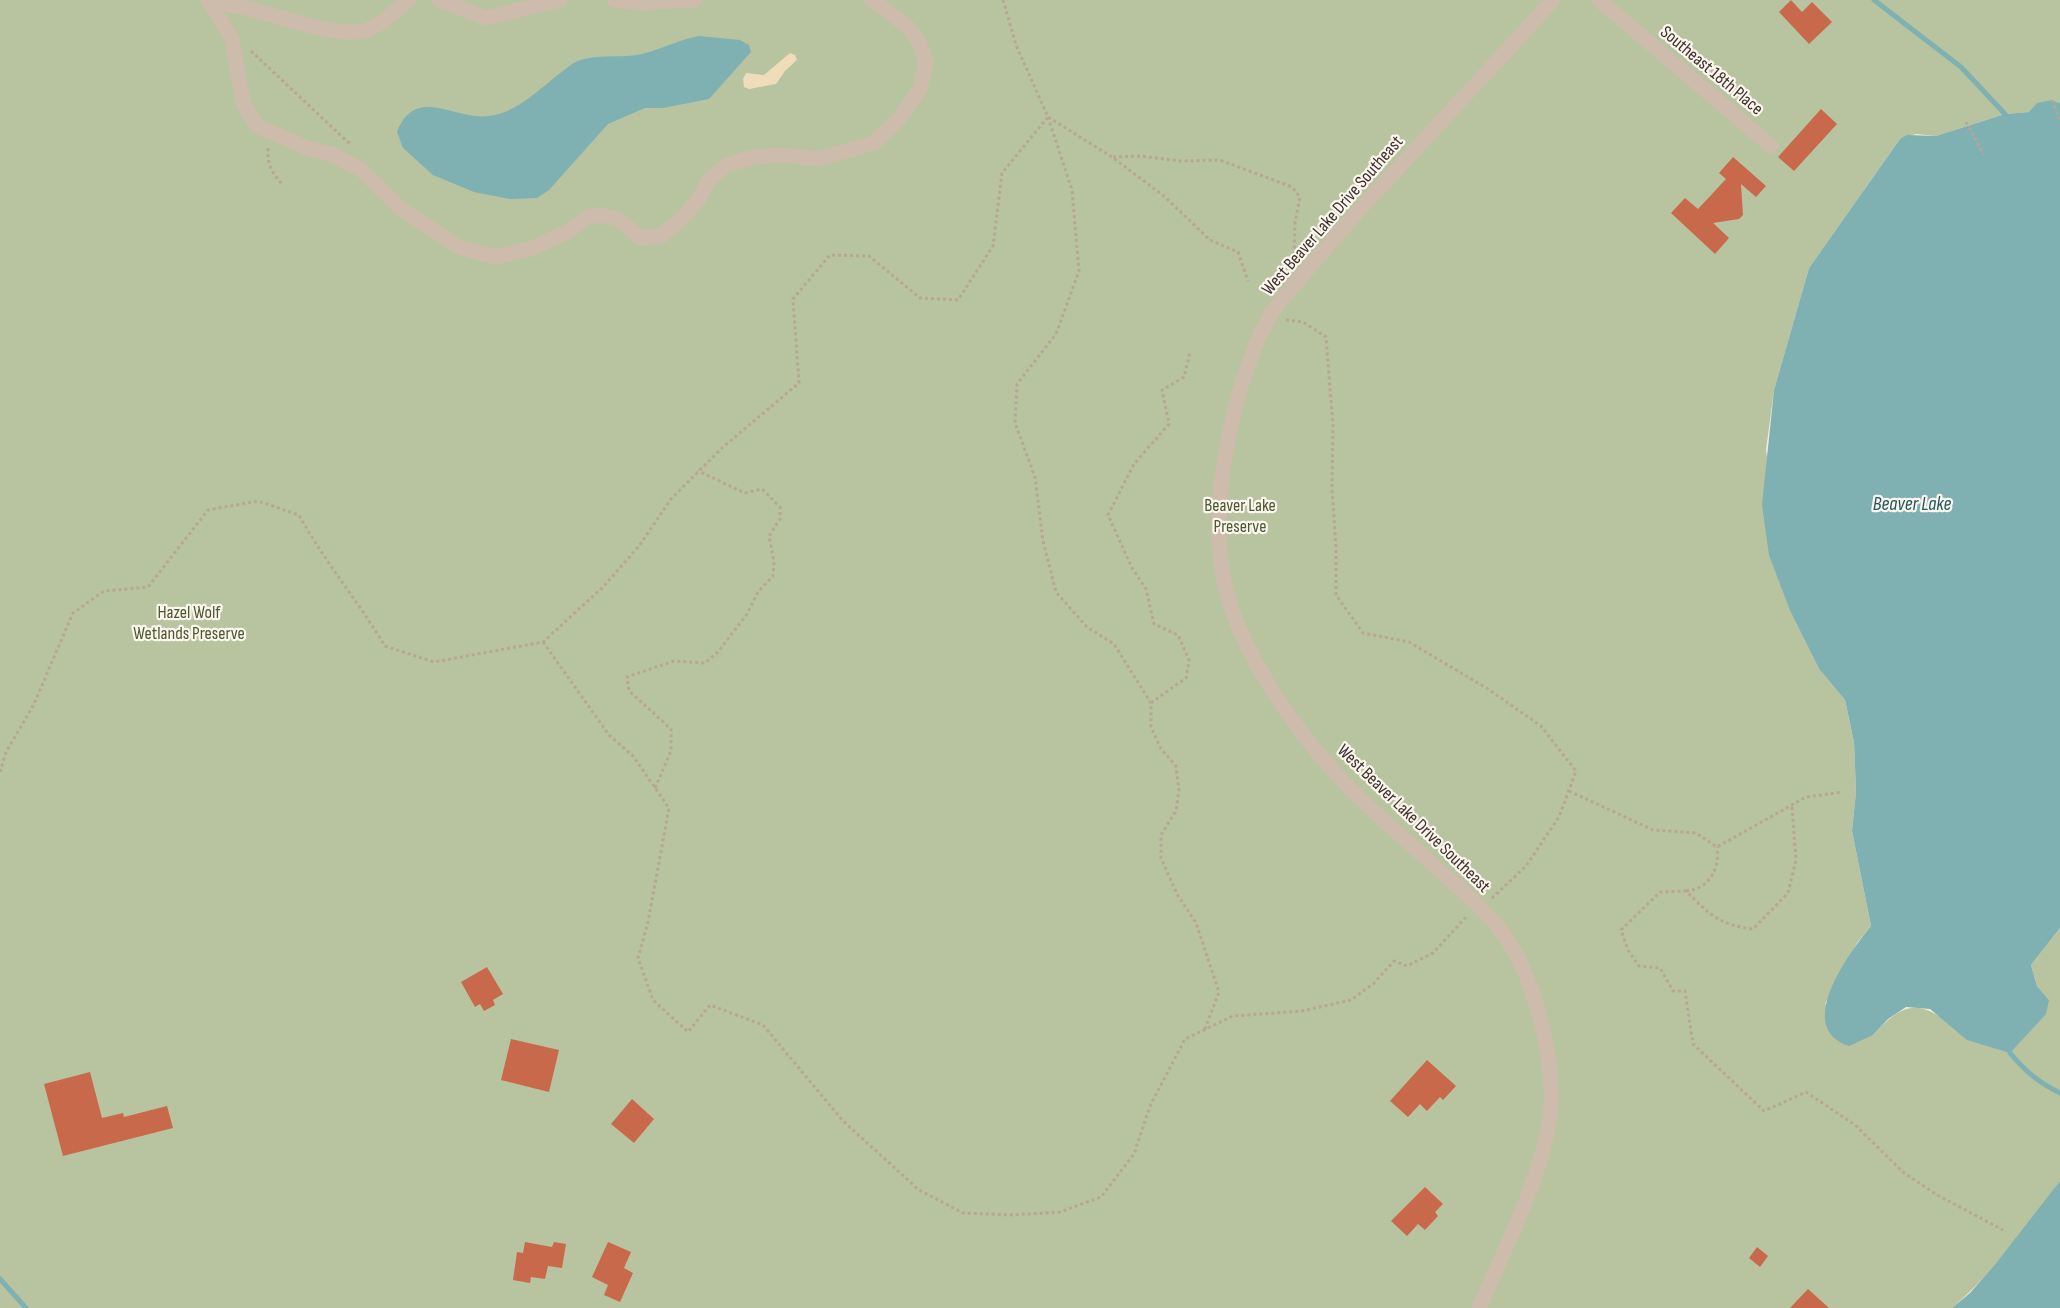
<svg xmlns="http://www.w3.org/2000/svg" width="2060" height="1308" font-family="'Sofia Sans Condensed',sans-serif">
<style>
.green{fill:#b8c4a0}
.sand{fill:#efdcb8}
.water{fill:#7fb0b2}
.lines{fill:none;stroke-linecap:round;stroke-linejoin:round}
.stream{stroke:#7fb0b2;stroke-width:5}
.building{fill:#c8694b}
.path{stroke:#b9a596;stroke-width:3;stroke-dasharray:3 3;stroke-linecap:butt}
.minor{stroke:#cdbbac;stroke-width:15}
.labels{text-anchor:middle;stroke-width:4.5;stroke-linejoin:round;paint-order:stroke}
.street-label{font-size:18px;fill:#3b302b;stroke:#fbf5ee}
.park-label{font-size:18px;fill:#4a5a2e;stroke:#fbf5ee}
.water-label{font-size:20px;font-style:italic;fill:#1f5a5e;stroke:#fbf5ee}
</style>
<rect width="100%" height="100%" fill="#f4ebe1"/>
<path class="green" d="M0 0H2060V103L2052 100 2029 112 2005 114 1936 136 1916 134 1900 139 1809 268 1774 390 1766 450 1791 613 1819 669 1845 700 1854 742 1856 792 1852 831 1871 926 1857 943 1825 1004 1873 1035C1898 1008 1914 997 1946 1021L2049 1000 2037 986 2031 965 2060 928V1181L2057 1186C2024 1228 1993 1273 1952 1308H0Z"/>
<path class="sand" d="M790 53 795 55 797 60 785 71 776 84 749 89 744 87 743 79 746 73 764 75Z"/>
<g class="water">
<path d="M699 36 740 40 749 45 751 52 709 99 663 108H645L608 124 549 190 537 198 510 199 474 192 433 175 403 148 397 132C416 84 455 121 489 116 519 112 540 88 563 71 567 68 572 63 578 61 596 54 618 58 637 55 658 51 678 40 699 36Z"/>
<path d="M2052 100 2060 103V928L2031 965 2037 986 2049 1000 2046 1014 2010 1053 1967 1040 1930 1009 1906 1007 1888 1019 1873 1035 1849 1046C1793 1028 1849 953 1871 926L1852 831 1856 792 1854 742 1845 700 1819 669 1791 613 1769 555 1762 505 1774 390 1809 268 1900 139 1907 135 1936 136 2005 114 2029 112 2037 103Z"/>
<path d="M2060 1181V1308H1952L1970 1293 1997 1262Z"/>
</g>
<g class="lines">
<g class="stream">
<path d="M1874 0 1961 67 2005 114"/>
<path d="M2010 1053C2025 1071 2039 1083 2060 1093"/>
<path d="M0 1279 26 1308"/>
</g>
</g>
<g class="building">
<path d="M1791 0 1802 12 1812 2 1832 22 1809 44 1779 12Z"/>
<path d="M1821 109 1837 124 1794 171 1778 157Z"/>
<path d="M1733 157 1766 186 1756 197 1741 184 1743 215 1739 219 1713 223 1729 238 1715 254 1671 213 1685 198 1698 209 1726 179 1719 173Z"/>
<path d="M487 967 503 994 493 1000 495 1005 484 1011 480 1004 475 1007 461 982Z"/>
<path d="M511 1039 559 1050 549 1092 501 1080Z"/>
<path d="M1427 1060 1456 1086 1443 1100 1440 1097 1427 1111 1420 1104 1408 1117 1390 1101Z"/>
<path d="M90 1072 102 1118 123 1113 124 1117 167 1106 173 1128 63 1156 44 1084Z"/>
<path d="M632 1099 654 1119 634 1143 611 1124Z"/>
<path d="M1425 1187 1443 1204 1435 1212 1438 1216 1425 1230 1418 1224 1407 1236 1391 1221Z"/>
<path d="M525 1242 552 1247 554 1242 566 1244 562 1268 548 1266 545 1279 531 1277 530 1283 513 1280 517 1252 523 1253Z"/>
<path d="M608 1242 631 1252 624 1268 633 1273 620 1302 604 1295 608 1285 592 1277Z"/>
<path d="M1757 1247 1768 1256 1760 1267 1749 1258Z"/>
<path d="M1808 1289 1829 1308H1790Z"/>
</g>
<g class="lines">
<g class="path">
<path d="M1003 0 1016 45 1048 117 1112 157 1164 196 1210 240 1238 252 1248 281"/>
<path d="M251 51 351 145"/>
<path d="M2052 100 2060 120"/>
<path d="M1048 117 1072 190 1079 271 1056 334 1017 384 1015 423 1035 477 1043 541 1056 592 1087 627 1114 644 1151 703V727L1161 749 1176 766 1179 790 1176 811 1161 835V858L1177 894 1196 923 1219 992 1205 1029"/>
<path d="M1966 122 1984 155"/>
<path d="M268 148C267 164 272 174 283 185"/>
<path d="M1113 157 1141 156 1180 161 1220 160 1292 187 1300 197 1295 223 1294 263"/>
<path d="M1286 320 1303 322 1326 337 1333 425 1332 489 1336 547V595L1363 633 1409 642 1488 689 1541 726 1576 771 1559 817 1526 866 1491 899"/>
<path d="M543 642 609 735 633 756 669 808 648 922 638 958 653 1000 688 1032 710 1005 763 1025 843 1121 919 1190 963 1213 1010 1215 1060 1212 1101 1197 1134 1154 1150 1106 1185 1039 1233 1016 1302 1011 1351 1000 1374 983 1394 961 1407 966 1433 953 1466 917"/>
<path d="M1151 703 1186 678 1189 660 1178 635 1154 624 1146 589 1132 568 1108 515 1134 464 1169 424 1162 390 1184 377 1190 352"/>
<path d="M0 772 6 752 33 706 73 613 104 591 148 587 208 510 258 501 299 515C324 561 358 601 385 646L434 662 543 642 603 587 639 546 671 499 723 447 799 383 793 299 830 255 869 256 920 298 958 300 993 246 1002 173 1048 117"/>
<path d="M655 788 671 751V729L629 691 627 677 674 661 705 663 718 652 747 614 758 592 773 576 774 562 769 536 780 519V507L762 489 745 493 698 471"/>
<path d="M1569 791 1653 830 1696 833 1717 847 1806 797 1843 792"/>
<path d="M1792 807 1796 860 1788 893 1753 929C1719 925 1709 914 1686 891L1660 892 1621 930 1628 950 1639 966 1660 968 1673 991H1685L1693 1044 1764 1111 1806 1092 1855 1125 1904 1173 1939 1196 2003 1230"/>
<path d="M1686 891C1709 889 1720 869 1717 847"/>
</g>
<g class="minor">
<path d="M208 0 232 39 243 103 257 126 307 148 333 155 360 169 401 209 459 247 495 257 533 248 567 232 588 217 602 215 619 220 641 238 661 236 681 219 699 199 708 181 726 165 753 157 782 155 818 159 874 143 898 120 920 89 926 63 919 42 906 25 872 0"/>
<path d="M439 0 486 18 560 0"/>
<path d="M614 0 642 3 695 0"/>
<path d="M1599 0 1771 146"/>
<path d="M210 3C251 1 339 46 372 28 385 22 397 9 409 0"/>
<path d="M1479 1308C1505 1246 1555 1155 1551 1088 1548 1034 1530 962 1493 921 1445 870 1387 829 1339 777 1293 727 1240 652 1225 585 1207 508 1232 389 1268 319 1275 306 1287 294 1296 283 1318 257 1340 231 1363 206 1426 138 1490 69 1553 0"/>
</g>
</g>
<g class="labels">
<g class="street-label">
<text transform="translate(1712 70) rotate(40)" y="6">Southeast 18th Place</text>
<text transform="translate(1332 215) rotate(-49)" y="6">West Beaver Lake Drive Southeast</text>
<text transform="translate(1414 818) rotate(44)" y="6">West Beaver Lake Drive Southeast</text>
</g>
<g class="park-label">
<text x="1240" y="511">Beaver Lake<tspan x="1240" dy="21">Preserve</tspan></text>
<text x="189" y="618">Hazel Wolf<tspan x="189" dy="21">Wetlands Preserve</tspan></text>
</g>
<g class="water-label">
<text x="1912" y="510">Beaver Lake</text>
</g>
</g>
</svg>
